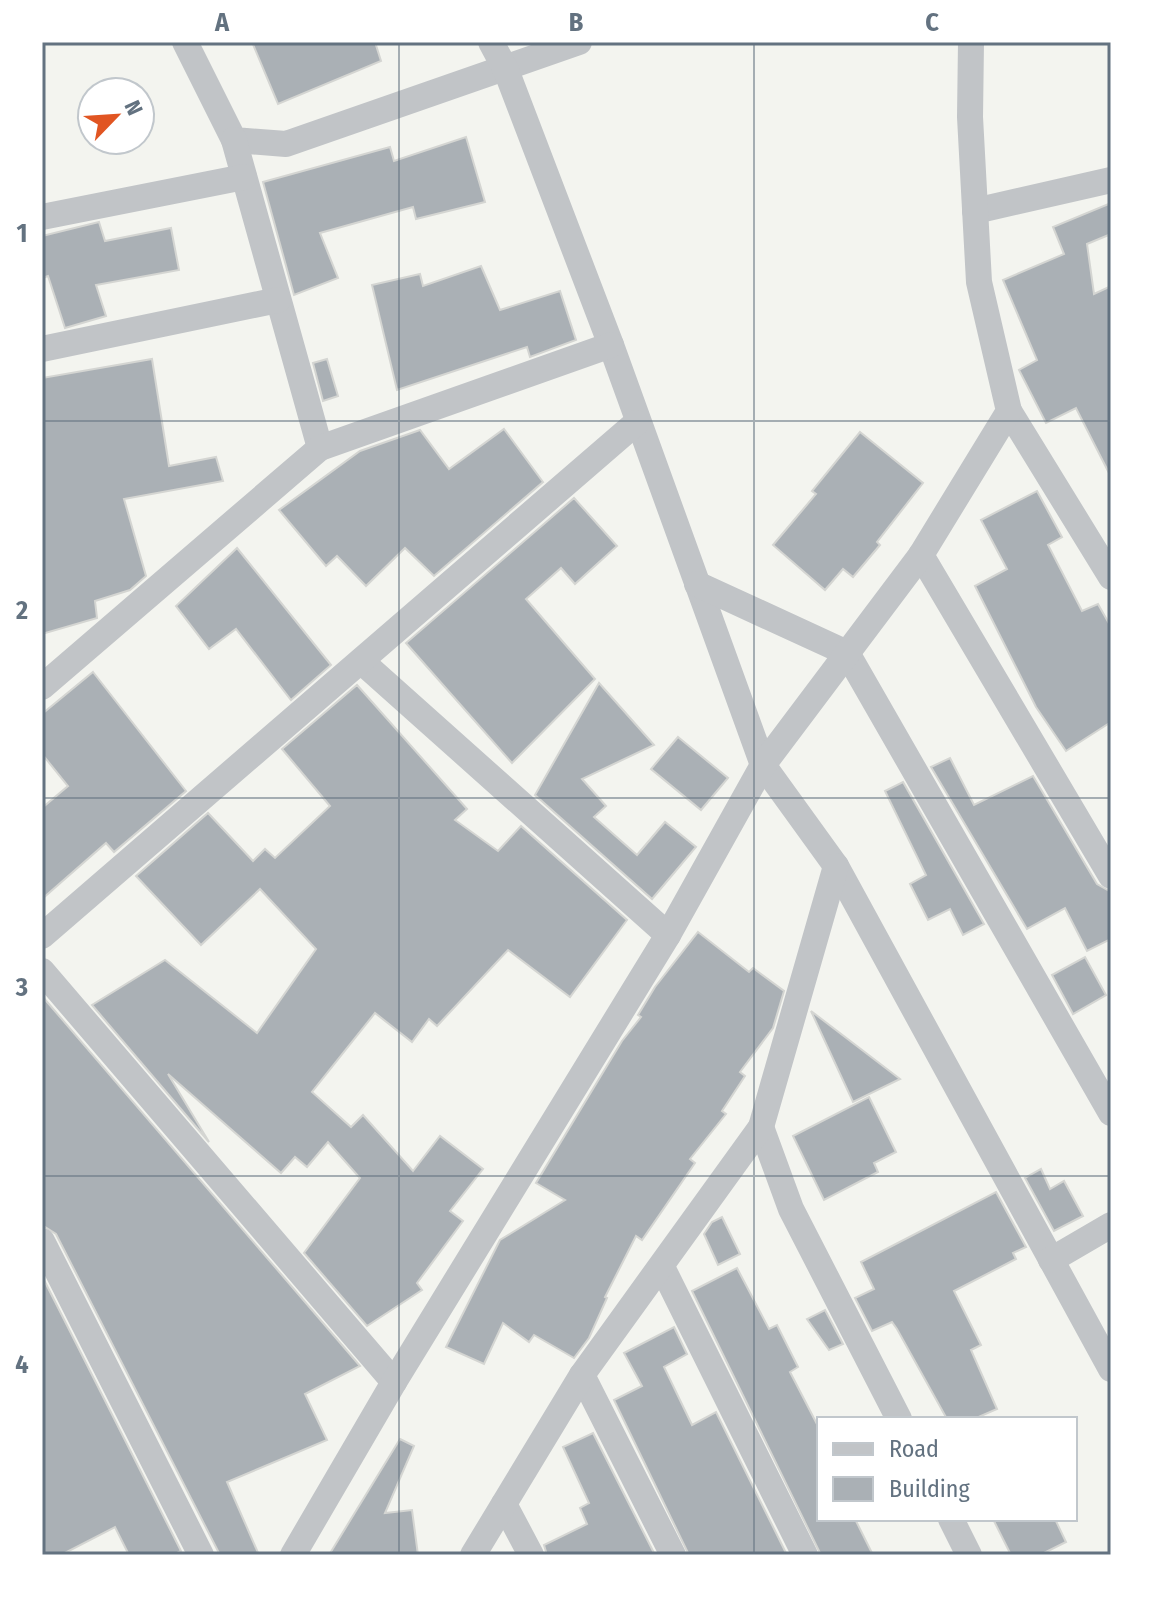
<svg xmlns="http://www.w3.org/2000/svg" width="1153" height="1597" font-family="'Fira Sans Condensed',sans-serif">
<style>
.building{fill:#aab0b5;stroke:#d4d5d2;stroke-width:2}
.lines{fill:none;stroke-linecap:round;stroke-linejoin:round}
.minor{stroke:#c1c4c7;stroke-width:26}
.grid{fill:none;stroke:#637280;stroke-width:2;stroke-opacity:0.55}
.neatline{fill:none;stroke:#637280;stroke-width:3}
.grid-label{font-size:26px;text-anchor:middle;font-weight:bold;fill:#637280}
</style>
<rect width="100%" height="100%" fill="#f3f4ef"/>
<g class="building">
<path d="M252 42H375L381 61 278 104Z"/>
<path d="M466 137 485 202 416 219 413 207 320 233 338 278 294 295 263 182 390 147 394 161Z"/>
<path d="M1111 203V234L1087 244 1094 294 1111 286V477L1076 408 1046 423 1019 370 1037 360 1003 280 1064 254 1053 227Z"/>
<path d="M99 222 105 241 171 228 179 270 96 285 106 316 65 328 48 276 42 278V236Z"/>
<path d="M481 266 500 310 560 291 576 340 530 357 527 347 397 390 372 285 420 274 423 286Z"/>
<path d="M152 359 169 466 216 457 223 481 124 499 146 576 130 590 95 601 97 618 42 634V378Z"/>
<path d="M327 359 338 396 323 401 313 363Z"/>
<path d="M504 429 543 482 434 576 405 548 366 586 337 556 326 566 279 510 360 451 420 430 449 469Z"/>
<path d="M860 432 923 483 877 542 880 545 853 577 843 569 825 590 773 545 816 494 812 491Z"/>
<path d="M1037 491 1062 537 1048 545 1082 611 1098 604 1111 627V722L1066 751 1036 707 975 586 1007 569 981 520Z"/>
<path d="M574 498 617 546 575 584 561 568 526 599 595 679 512 763 406 643Z"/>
<path d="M237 548 331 665 291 700 236 629 209 649 176 606Z"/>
<path d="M93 672 186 791 114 852 106 843 42 899V808L68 786 42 754V714Z"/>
<path d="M599 683 654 745 582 779 606 806 594 817 637 855 665 822 696 847 652 899 535 795Z"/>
<path d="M357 685 467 809 455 820 498 851 521 826 627 920 570 997 508 950 437 1026 429 1019 412 1042 375 1013 312 1092 351 1127 363 1115 413 1171 440 1136 483 1169 450 1211 463 1221 417 1283 422 1290 367 1326 304 1253 360 1178 328 1142 307 1167 295 1157 281 1173 168 1074 209 1142 92 1005 165 960 257 1033 316 949 260 889 201 945 136 876 208 813 253 861 265 849 275 858 330 806 282 749Z"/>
<path d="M678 737 728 778 701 810 651 769Z"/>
<path d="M950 758 974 805 1033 776 1097 884 1111 892V939L1087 951 1065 908 1027 929 931 767Z"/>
<path d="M903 782 984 924 963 935 950 909 928 920 910 884 926 875 885 791Z"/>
<path d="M698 932 749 972 753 968 784 991 773 1028 740 1072 745 1076 722 1111 726 1114 690 1159 695 1163 642 1240 636 1236 605 1297 607 1298 589 1338 574 1358 534 1335 529 1342 503 1323 484 1364 446 1347 500 1240 565 1200 536 1183 622 1041 641 1017 638 1015 655 987Z"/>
<path d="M1085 957 1106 995 1073 1014 1052 975Z"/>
<path d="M42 996 360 1366 305 1394 327 1440 227 1482 259 1555H220L56 1234 42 1225Z"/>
<path d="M811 1011 900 1079 853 1102Z"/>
<path d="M869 1097 896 1152 874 1163 878 1172 824 1200 793 1136Z"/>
<path d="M1041 1169 1050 1189 1064 1181 1083 1216 1054 1231 1025 1178Z"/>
<path d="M996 1192 1026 1247 1013 1253 1016 1259 954 1291 981 1345 971 1350 997 1409 974 1419H947L897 1329 892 1322 872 1331 855 1298 874 1289 861 1262Z"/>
<path d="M722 1217 740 1254 718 1265 704 1234 712 1222Z"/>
<path d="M737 1268 769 1329 777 1325 798 1367 790 1372 819 1428V1519H855L873 1555H821L692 1291Z"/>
<path d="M42 1276 181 1551 173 1555H129L115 1527 61 1555H42Z"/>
<path d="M825 1310 843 1344 829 1350 807 1319Z"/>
<path d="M674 1327 687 1354 664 1367 692 1425 716 1412 787 1555H689L614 1400 642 1386 624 1353Z"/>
<path d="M593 1433 655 1555H547L544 1545 587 1524 580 1508 589 1503 563 1447Z"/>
<path d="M400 1439 414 1446 385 1513 412 1510 418 1555H329Z"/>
<path d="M993 1519H1055L1066 1542 1040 1555H1011Z"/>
</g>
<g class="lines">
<g class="minor">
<path d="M185 42 234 140 286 144 579 42"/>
<path d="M491 42 506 70 611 345 763 765 836 866 1111 1369"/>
<path d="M234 140 320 448"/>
<path d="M975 211 1111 180"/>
<path d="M42 217 244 177"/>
<path d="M42 349 278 300"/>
<path d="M1009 411 1111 577"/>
<path d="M921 555 1111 876"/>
<path d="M697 584 847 653 1111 1113"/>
<path d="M361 661 668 935"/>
<path d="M42 687 320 448 611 345"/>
<path d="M42 936 636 423"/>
<path d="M42 971 394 1382"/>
<path d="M761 1127 791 1209 899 1419"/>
<path d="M42 1241 201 1555"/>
<path d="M1051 1260 1111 1225"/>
<path d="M662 1267 805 1555"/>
<path d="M582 1375 673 1555"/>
<path d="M504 1504 531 1555"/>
<path d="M951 1519 969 1555"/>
<path d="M293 1555 394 1382 668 935 763 765 921 555 1009 411 979 282 970 117 971 42"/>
<path d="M473 1555 582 1375 761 1127 836 866"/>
</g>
</g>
<path class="grid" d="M399 42V1555M754 42V1555M42 421H1111M42 798H1111M42 1176H1111"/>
<rect width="1153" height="1597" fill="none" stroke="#ffffff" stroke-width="88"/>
<rect x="817" y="1417" width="260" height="104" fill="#ffffff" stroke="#c1c7cc" stroke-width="2"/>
<rect x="833" y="1443" width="40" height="12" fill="#c1c4c7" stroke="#c1c7cc" stroke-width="2"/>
<text x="889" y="1457" font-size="24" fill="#637280">Road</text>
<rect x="833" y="1477" width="40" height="24" fill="#aab0b5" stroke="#c1c7cc" stroke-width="2"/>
<text x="889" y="1497" font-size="24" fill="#637280">Building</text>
<g transform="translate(116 116) rotate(65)"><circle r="38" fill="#ffffff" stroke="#c1c7cc" stroke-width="2"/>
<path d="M0-6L14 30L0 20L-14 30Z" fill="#e15522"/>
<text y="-12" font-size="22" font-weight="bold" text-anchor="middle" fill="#637280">N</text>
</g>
<rect x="44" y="44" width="1065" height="1509" class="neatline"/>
<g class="grid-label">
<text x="222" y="31">A</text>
<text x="576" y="31">B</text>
<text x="932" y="31">C</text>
<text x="22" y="242">1</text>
<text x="22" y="619">2</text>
<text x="22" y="996">3</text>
<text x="22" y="1373">4</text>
</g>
</svg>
